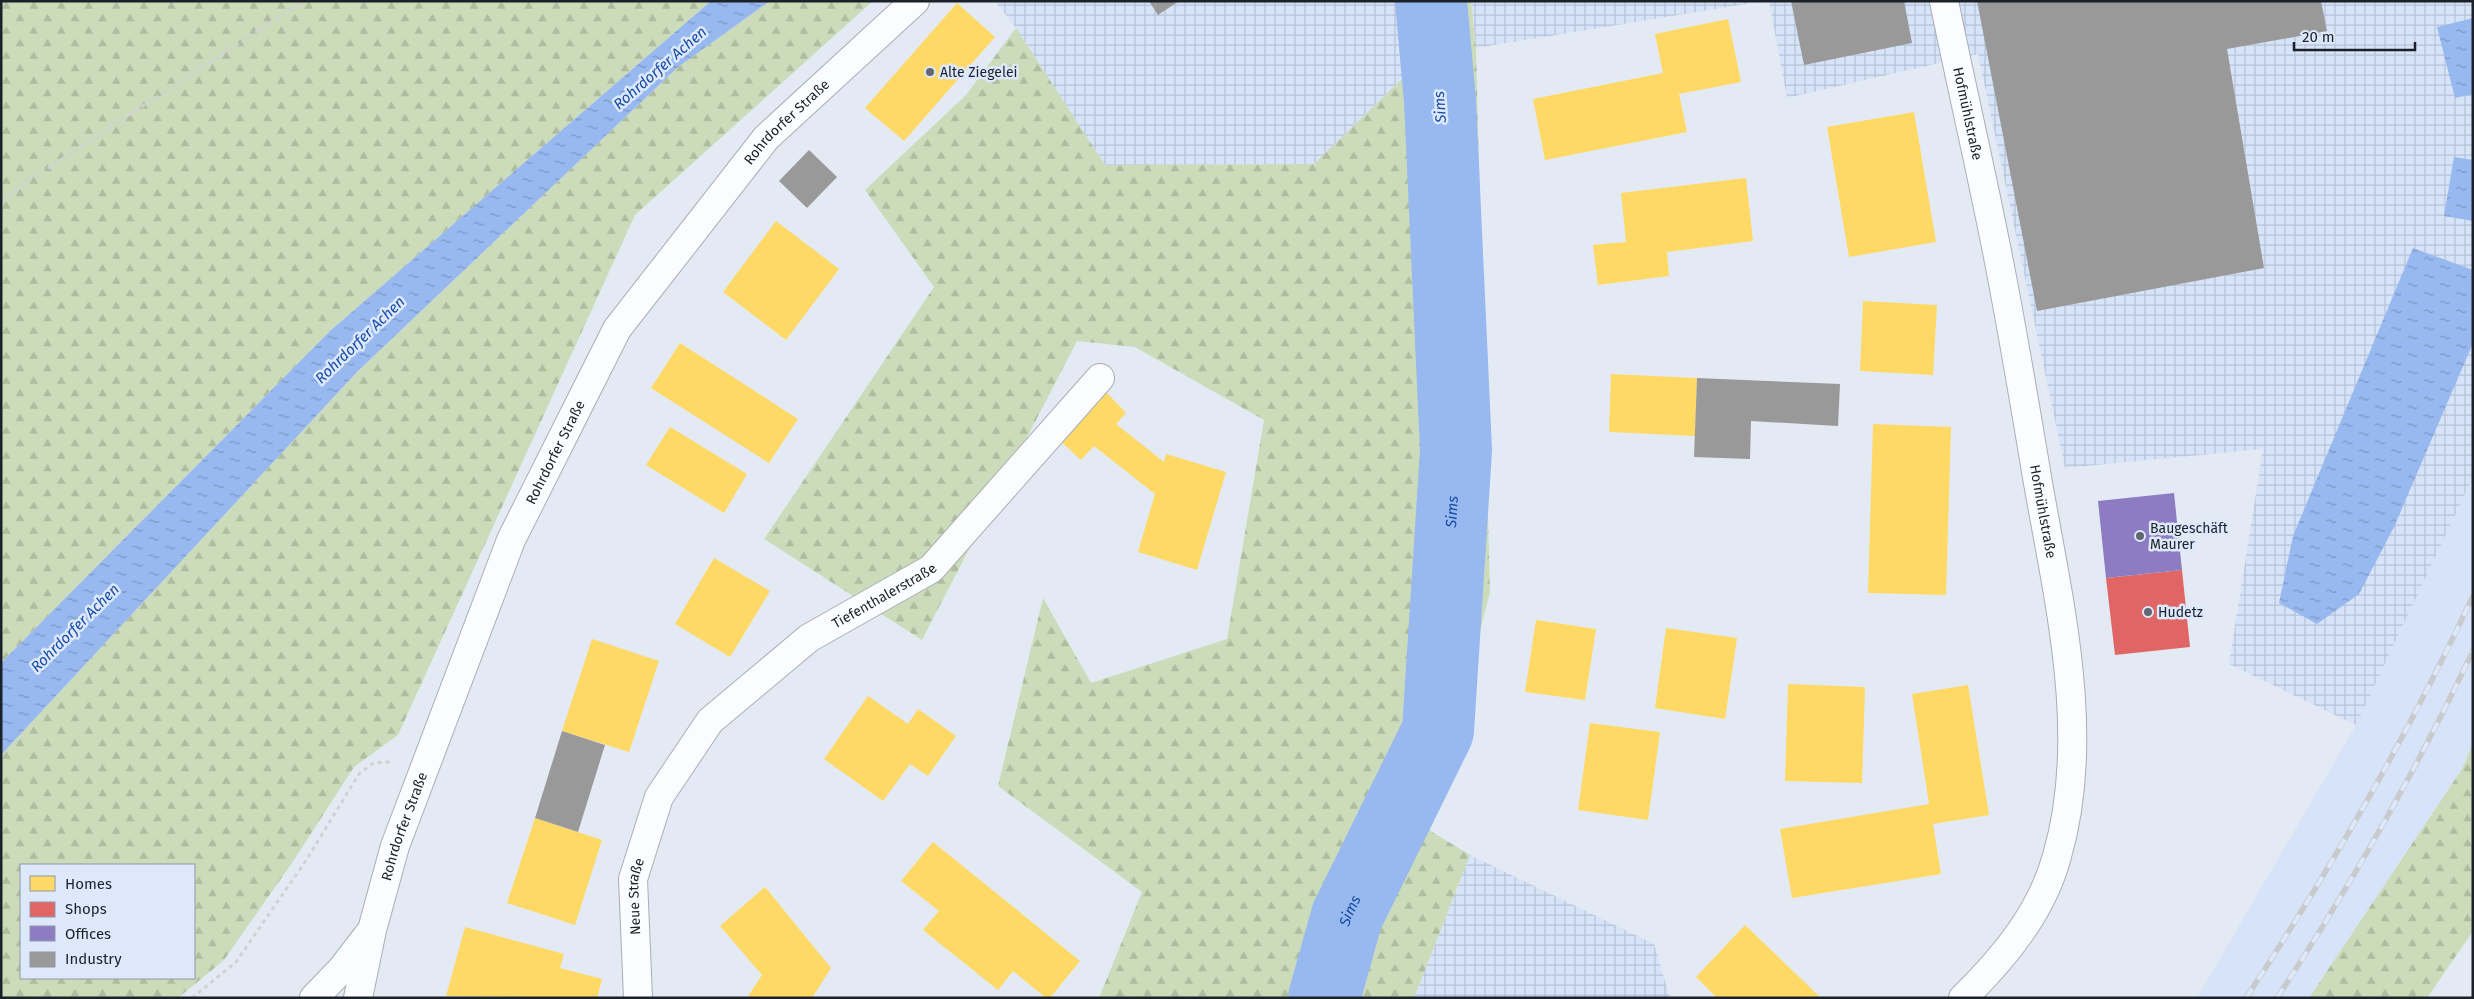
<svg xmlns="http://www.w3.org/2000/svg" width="2474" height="999" font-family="'Fira Sans',sans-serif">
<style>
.built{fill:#d6e3f8}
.industrial{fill:url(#industrial-grid)}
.forest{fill:url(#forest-firs);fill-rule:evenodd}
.water{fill:url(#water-ripples)}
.homes{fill:#ffd966}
.shops{fill:#e06666}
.offices{fill:#8e7cc3}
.industry{fill:#999}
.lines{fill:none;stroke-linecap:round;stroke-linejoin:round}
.river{stroke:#97b9f0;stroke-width:72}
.street-casing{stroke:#a9aeb6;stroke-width:30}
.secondary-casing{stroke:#a9aeb6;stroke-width:30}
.path{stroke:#d0d1d5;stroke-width:3;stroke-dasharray:4 4;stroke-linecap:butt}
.street{stroke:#fbfcfd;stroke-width:28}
.secondary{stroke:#fbfcfd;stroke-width:28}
.rail-casing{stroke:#c8cacc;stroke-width:5.5}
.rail{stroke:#dde8fb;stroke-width:4;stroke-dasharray:11;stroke-linecap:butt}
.poi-dot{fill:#616770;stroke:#dde8fb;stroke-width:2}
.labels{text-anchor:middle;stroke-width:5;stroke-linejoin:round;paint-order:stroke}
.poi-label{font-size:14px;fill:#1b2129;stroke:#dde8fb;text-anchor:start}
.street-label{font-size:14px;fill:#1b2129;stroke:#dde8fb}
.water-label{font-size:15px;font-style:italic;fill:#184da4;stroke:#dde8fb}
</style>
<defs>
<pattern id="industrial-grid" width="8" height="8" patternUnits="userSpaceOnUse" patternTransform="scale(1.25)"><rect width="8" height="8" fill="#d6e3f8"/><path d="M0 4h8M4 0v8" fill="none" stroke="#b7c2d5"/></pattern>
<pattern id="forest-firs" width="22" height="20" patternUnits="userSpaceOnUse" patternTransform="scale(1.25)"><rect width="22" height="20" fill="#ccdcba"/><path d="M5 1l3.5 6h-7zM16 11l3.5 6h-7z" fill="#afbca0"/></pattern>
<pattern id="water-ripples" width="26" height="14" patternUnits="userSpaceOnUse" patternTransform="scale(1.25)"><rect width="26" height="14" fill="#97b9f0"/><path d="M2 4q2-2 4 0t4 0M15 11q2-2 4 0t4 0" fill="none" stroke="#7a96c2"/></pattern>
</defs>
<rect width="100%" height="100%" fill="#e4eaf4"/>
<path class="built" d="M2473 477V743L2462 769 2309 998H2197L2356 725Z"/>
<g class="industrial">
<path d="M995 1H1401L1406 75 1314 164 1105 165 1016 28Z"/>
<path d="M1471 1H1764L1476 48Z"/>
<path d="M1769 1H2473V477L2356 725 2229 664 2263 449 2065 468 1978 54 1787 98Z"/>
<path d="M1470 855 1654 944 1670 998H1414Z"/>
</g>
<g class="forest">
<path d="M1 1H711L330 331 1 663Z"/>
<path d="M770 1H873L635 215 398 735 354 767 292 863 224 960 178 998H1V755L358 371 678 67ZM21 865H194V978H21Z"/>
<path d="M1401 1H1471L1476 48 1490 592 1429 830 1470 855 1414 998H1099L1142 892 998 786 1043 598 1091 683 1227 639 1264 420 1135 347 1077 341 922 640 764 539 934 287 865 190 966 95 1016 28 1105 165 1314 164 1406 75Z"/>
<path d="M2473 743V931L2427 998H2309L2462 769Z"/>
</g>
<g class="water">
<path d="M711 1H770L678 67 358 371 1 755V663L330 331Z"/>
<path d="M2473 18V94L2455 98 2437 27Z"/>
<path d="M2454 157 2473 160V221L2444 216Z"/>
<path d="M2413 248 2473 270V343L2394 527 2359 594 2317 624 2279 603 2293 536Z"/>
</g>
<g class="homes">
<path d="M957 3 995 37 904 141 865 108Z"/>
<path d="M1728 19 1741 82 1679 94 1687 132 1545 160 1533 99 1663 73 1655 34Z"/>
<path d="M1914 112 1936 242 1849 257 1827 127Z"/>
<path d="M1746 178 1753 241 1667 252 1669 276 1598 285 1593 245 1626 242 1621 193Z"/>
<path d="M776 221 839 269 786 340 723 292Z"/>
<path d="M1863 301 1937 305 1933 375 1860 371Z"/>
<path d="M680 343 798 419 769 463 651 388Z"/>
<path d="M1611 374 1697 378 1695 436 1609 432Z"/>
<path d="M1104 390 1126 413 1116 424 1164 462 1166 454 1226 472 1197 570 1138 552 1155 494 1094 446 1081 460 1057 438Z"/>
<path d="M1873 424 1951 427 1946 595 1868 593Z"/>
<path d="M670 427 747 474 724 513 646 465Z"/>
<path d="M714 558 770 591 730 657 675 624Z"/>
<path d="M1536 620 1596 629 1585 700 1525 692Z"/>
<path d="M1666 628 1737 638 1725 719 1655 708Z"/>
<path d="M592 639 659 661 629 752 562 731Z"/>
<path d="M1788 684 1865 687 1862 783 1785 781Z"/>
<path d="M1968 685 1989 815 1933 824 1941 874 1792 898 1780 829 1929 804 1912 694Z"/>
<path d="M868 696 908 724 918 709 956 736 928 776 910 764 883 801 824 759Z"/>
<path d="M1590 723 1660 732 1648 820 1578 810Z"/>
<path d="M535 818 602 840 575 925 507 903Z"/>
<path d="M933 842 1080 961 1050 998H1046L1013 971 998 990 923 930 939 911 901 881Z"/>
<path d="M765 887 831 968 812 998H747L762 975 720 926Z"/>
<path d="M1745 925 1821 998H1717L1696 977Z"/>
<path d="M465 927 564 954 560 968 602 979 597 998 446 996Z"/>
</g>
<path class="shops" d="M2182 570 2190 647 2115 655 2106 578Z"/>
<path class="offices" d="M2174 493 2182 570 2106 578 2098 501Z"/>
<g class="industry">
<path d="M1149 1H1179L1158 15Z"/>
<path d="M1791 1H1904L1912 43 1804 65Z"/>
<path d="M1977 1H2321L2327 31 2227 49 2264 268 2037 311Z"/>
<path d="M809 150 837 177 807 208 779 181Z"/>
<path d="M1697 378 1840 384 1838 426 1751 421 1750 459 1694 457Z"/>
<path d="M562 731 605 745 578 832 535 818Z"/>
</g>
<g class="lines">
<path class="river" id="s1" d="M1324 998 1347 916 1438 731 1456 450 1440 101 1431 1"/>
<defs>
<g id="street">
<path id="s2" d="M1944 1C1962 90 1983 178 2000 267 2014 339 2026 411 2038 483 2059 603 2092 736 2057 856 2042 912 2004 958 1963 998"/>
<path id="s3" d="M638 998 633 879 659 797 710 721 809 638 931 569 1100 378"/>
</g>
<g id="secondary">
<path d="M314 998 341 970 368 935"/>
<path id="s4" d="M358 998 372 930 395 846 511 540 617 329 766 138 915 1"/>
</g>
</defs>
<use href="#street" class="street-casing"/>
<use href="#secondary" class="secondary-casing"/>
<g class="path">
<path d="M1 199 303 1"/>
<path d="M192 998 236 962 305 862 359 774 373 763 390 762"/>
</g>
<use href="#street" class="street"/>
<use href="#secondary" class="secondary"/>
<defs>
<g id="rail">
<path d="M2246 998C2331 869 2408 735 2473 596"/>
<path d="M2277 998C2350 887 2416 771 2473 651"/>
</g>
</defs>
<use href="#rail" class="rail-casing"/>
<use href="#rail" class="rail"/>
</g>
<g class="poi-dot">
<circle cx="930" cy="72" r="5"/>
<circle cx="2140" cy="536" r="5"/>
<circle cx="2148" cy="612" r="5"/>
</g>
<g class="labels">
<g class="poi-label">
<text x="940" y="77">Alte Ziegelei</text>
<text x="2150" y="533">Baugeschäft<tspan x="2150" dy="16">Maurer</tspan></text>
<text x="2158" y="617">Hudetz</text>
</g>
<g class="street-label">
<text dy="5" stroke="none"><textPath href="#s2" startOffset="115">Hofmühlstraße</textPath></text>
<text dy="5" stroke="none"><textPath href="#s4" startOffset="988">Rohrdorfer Straße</textPath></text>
<text dy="5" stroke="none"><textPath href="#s4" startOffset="582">Rohrdorfer Straße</textPath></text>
<text dy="5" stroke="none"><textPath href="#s2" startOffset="520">Hofmühlstraße</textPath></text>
<text dy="5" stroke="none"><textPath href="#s3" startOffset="512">Tiefenthalerstraße</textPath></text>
<text dy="5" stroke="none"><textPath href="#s4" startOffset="178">Rohrdorfer Straße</textPath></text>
<text dy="5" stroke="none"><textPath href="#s3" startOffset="102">Neue Straße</textPath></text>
</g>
<g class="water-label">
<text transform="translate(660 68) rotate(-41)" y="5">Rohrdorfer Achen</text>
<text transform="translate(1440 107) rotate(-94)" y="5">Sims</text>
<text transform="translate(360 340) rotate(-44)" y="5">Rohrdorfer Achen</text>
<text dy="5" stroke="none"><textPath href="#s1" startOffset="511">Sims</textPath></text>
<text transform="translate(75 628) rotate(-45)" y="5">Rohrdorfer Achen</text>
<text dy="5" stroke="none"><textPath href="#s1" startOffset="91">Sims</textPath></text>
</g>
</g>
<rect width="2474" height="999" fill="none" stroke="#1b2129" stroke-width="5"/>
<rect x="20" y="864" width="175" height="115" fill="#dde8fb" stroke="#8f98a7"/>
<rect x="30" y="876" width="25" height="15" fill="#ffd966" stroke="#8f98a7"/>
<text x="65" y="889" font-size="15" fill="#1b2129">Homes</text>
<rect x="30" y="902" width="25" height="15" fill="#e06666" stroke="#8f98a7"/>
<text x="65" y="914" font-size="15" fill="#1b2129">Shops</text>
<rect x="30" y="926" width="25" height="15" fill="#8e7cc3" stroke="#8f98a7"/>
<text x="65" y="939" font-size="15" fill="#1b2129">Offices</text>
<rect x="30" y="952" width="25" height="15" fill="#999999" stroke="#8f98a7"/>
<text x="65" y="964" font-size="15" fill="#1b2129">Industry</text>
<path d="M2294 42v8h121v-8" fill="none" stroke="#1b2129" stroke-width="2.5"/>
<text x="2302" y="42" font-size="15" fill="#1b2129" stroke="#dde8fb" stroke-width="4" paint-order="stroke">20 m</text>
</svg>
